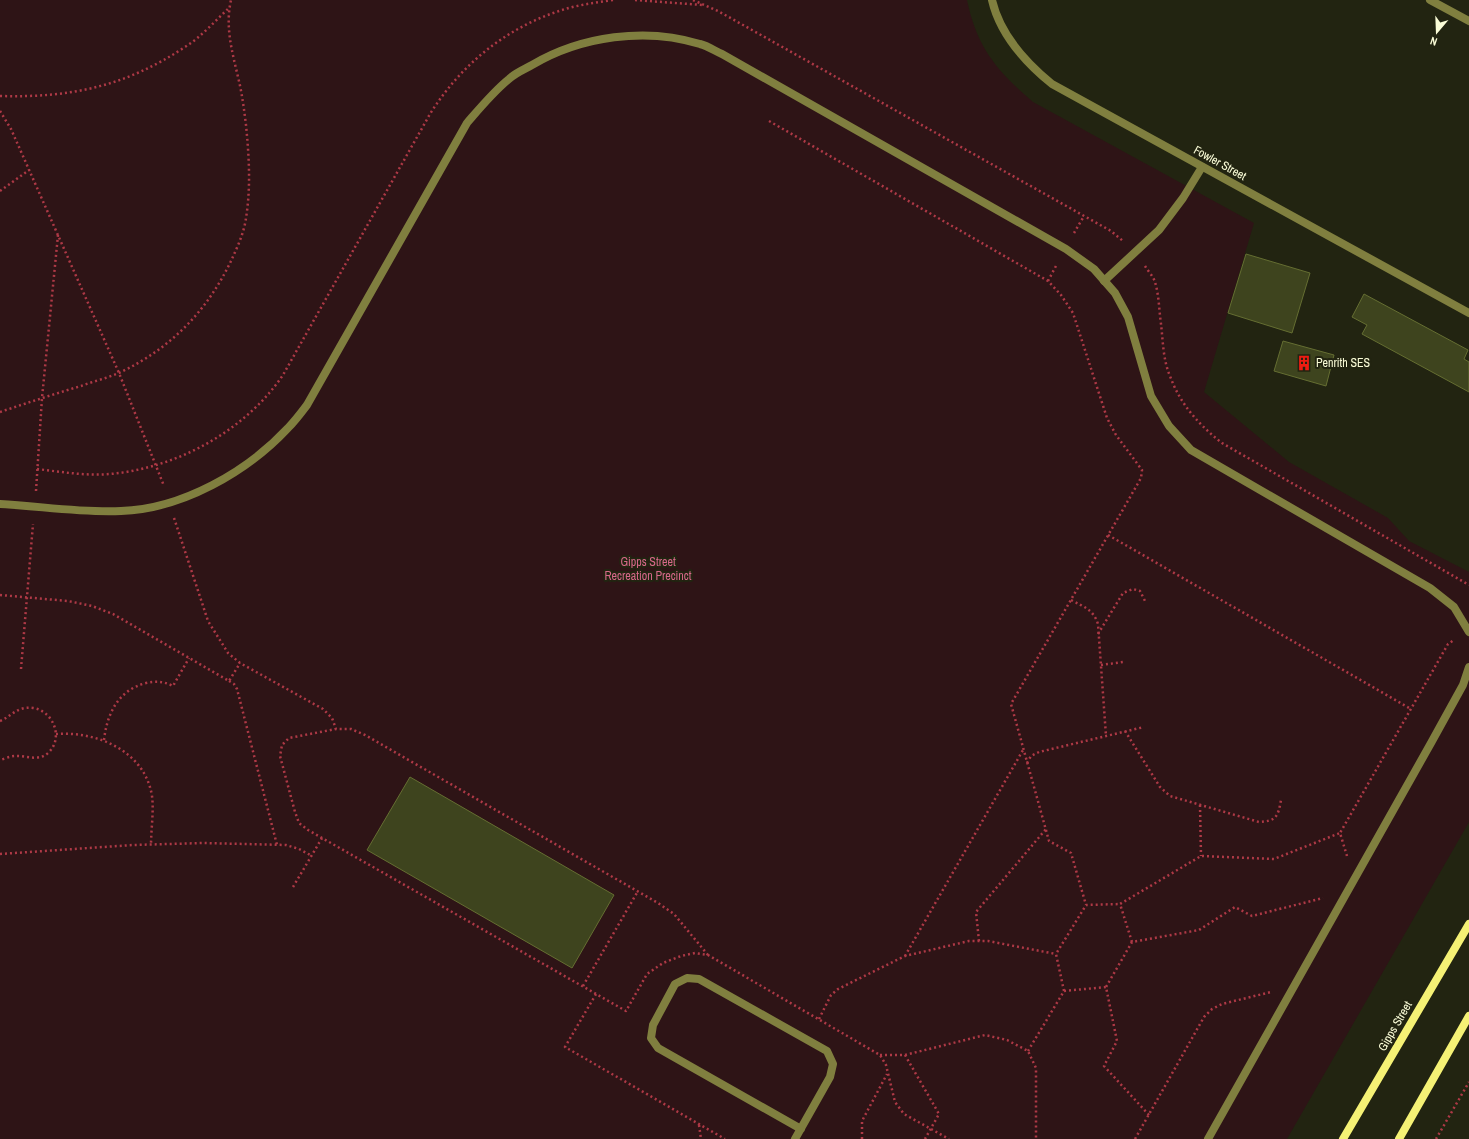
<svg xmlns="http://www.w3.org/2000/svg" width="1469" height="1139" font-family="'Archivo Narrow',sans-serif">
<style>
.green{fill:#2e1416}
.building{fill:#3e441e;stroke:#656e32}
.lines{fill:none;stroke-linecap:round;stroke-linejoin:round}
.path{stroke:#ae3946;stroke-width:2.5;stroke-dasharray:2 3;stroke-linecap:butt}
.lane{stroke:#807f3f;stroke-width:8}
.street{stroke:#807f3f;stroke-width:8}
.secondary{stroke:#f5f175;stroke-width:8}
.labels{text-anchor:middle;stroke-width:4;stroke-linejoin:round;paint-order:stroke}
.street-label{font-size:12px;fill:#fafcd7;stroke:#222411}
.poi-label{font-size:12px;fill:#fafcd7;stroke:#222411;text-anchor:start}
.park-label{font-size:12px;fill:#d7688a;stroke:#222411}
</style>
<rect width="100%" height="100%" fill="#222411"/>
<path class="green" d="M0 0H967C977 48 997 71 1033 102L1254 223 1204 392 1289 462 1388 518 1409 541 1469 572V822L1287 1139H0Z"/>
<g class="building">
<path d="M1246 254 1310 273 1292 333 1228 313Z"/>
<path d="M1364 294 1468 350 1464 359 1469 362V392L1362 334 1367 325 1352 317Z"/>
<path d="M1283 341 1334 355 1326 386 1274 371Z"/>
<path d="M410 777 614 895 572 968 367 850Z"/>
</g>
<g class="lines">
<g class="path">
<path d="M635 0 702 5"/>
<path d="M693 0 718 11 752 30 1111 231 1123 241"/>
<path d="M0 96C71 98 126 86 185 47 201 37 215 21 229 8"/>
<path d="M0 111 11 129 119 373 164 486"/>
<path d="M769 121 1048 281 1061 295 1073 313 1107 418 1116 435 1142 470 1141 478 1137 485 1011 704 1049 841 1071 853 1086 905"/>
<path d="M0 191 29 170"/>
<path d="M1074 233 1084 216"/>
<path d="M1145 266C1148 271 1153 276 1155 282 1159 295 1159 310 1161 324 1163 341 1163 360 1170 376 1180 404 1199 425 1222 443L1469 585"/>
<path d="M1048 281 1057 264"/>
<path d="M0 412C27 403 54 394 81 386 94 381 108 378 121 372 171 348 207 311 231 261 237 248 244 233 246 218 251 187 249 156 246 125 244 109 242 93 238 77 232 51 225 27 231 0"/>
<path d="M37 469C62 472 86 476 110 474 177 468 245 431 283 375L430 114C460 66 504 29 559 11 576 5 594 3 613 0"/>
<path d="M36 491 42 398 58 235"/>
<path d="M174 518 208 621 228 653 240 663 323 709 332 718 336 729"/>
<path d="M1108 535 1411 709"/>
<path d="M0 595 68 601 92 606 113 614 229 681 240 663"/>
<path d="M1071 600C1084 607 1093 609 1098 624L1106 736"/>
<path d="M1098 634 1123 593 1133 589 1140 591 1146 603"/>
<path d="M1101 665 1123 662"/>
<path d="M21 669 33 524"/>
<path d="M229 681 234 684 237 689 277 845"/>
<path d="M0 721C12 716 17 706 33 708 54 711 64 739 48 753 38 762 26 755 15 756 10 756 4 759 0 760"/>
<path d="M1125 731 1160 787 1170 796 1259 822C1276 821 1278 817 1281 800"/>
<path d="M56 734C97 731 145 751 152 796 154 811 151 829 151 845"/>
<path d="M104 740C107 714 118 690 146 683 156 681 163 681 173 686L189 658"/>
<path d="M1027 763 1031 756 1039 752 1144 727"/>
<path d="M1200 805 1201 856"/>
<path d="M0 854 133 845 204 843 286 845 299 849 312 856"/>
<path d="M1347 856 1340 833 1448 644 1454 640"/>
<path d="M293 887 322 838"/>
<path d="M979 941 976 912 1046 829"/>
<path d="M1132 942 1120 904 1201 856 1274 859 1340 833"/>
<path d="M708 955 674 914 658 903 365 735 351 729H336L289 738 282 745 280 756 295 812 299 823 308 830 626 1011 647 974 663 963 681 956 695 953 708 955 880 1055 886 1065 895 1102 904 1114 949 1139"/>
<path d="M905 956 1023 750"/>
<path d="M583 986 638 891"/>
<path d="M1064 991 1056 954 1086 905 1120 904"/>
<path d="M596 994 565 1047 725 1139"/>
<path d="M819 1019 831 995 838 989 905 956 969 941H988L1056 954"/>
<path d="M1028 1051 1064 991 1106 987"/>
<path d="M880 1055H905L985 1035 1007 1040 1028 1051 1036 1068V1139"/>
<path d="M905 1055 939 1114 925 1139"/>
<path d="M1149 1115 1104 1066 1117 1041 1106 987 1132 942 1199 930 1235 907 1252 916 1323 898"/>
<path d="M699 1125 701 1139"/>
<path d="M862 1139V1121L887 1074"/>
<path d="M1135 1139 1204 1017 1212 1009 1222 1004 1271 992"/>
<path d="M1436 1139 1469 1082"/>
</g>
<g class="lane">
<path d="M1104 281 1159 230 1183 198 1202 167"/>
<path d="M0 504C40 506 80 513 121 511 182 509 247 472 288 428 295 421 301 413 307 405L467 123C480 108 493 92 509 79 515 73 525 69 532 65 581 36 646 27 700 44 708 46 715 51 722 54L1066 249 1094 269 1115 293 1128 317 1151 396 1169 426 1191 450 1430 588 1454 607 1469 632"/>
<path d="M795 1139 830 1077 833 1064 827 1051 699 979 687 978 675 984 653 1025 651 1038 658 1048 801 1129"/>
<path d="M1208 1139 1431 743 1463 685 1469 667"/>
</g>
<g class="street">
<path d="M992 0C1000 35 1025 62 1052 84L1469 313"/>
<path d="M1430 0 1469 21"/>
</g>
<g class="secondary">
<path d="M1343 1139 1469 924"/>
<path d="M1399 1139 1469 1016"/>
</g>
</g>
<defs>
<symbol id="building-bare" viewBox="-9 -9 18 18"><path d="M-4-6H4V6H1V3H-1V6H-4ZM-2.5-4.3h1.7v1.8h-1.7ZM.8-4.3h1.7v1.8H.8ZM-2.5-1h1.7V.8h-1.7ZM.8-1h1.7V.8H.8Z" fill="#ed1c12" stroke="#222411" stroke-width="2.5" paint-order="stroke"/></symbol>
</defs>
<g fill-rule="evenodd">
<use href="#building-bare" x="1293" y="352" width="22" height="22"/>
</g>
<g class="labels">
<g class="street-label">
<text transform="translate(1220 163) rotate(29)" y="4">Fowler Street</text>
<text transform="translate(1395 1026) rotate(-60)" y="4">Gipps Street</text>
</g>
<g class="poi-label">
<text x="1316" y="367">Penrith SES</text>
</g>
<g class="park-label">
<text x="648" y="566">Gipps Street<tspan x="648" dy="14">Recreation Precinct</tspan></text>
</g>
</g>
<g transform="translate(1437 32) rotate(199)" stroke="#222411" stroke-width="3" paint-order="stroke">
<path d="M0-3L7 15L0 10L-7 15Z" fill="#fafcd7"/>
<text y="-6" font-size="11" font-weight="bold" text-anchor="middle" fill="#fafcd7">N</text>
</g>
</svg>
